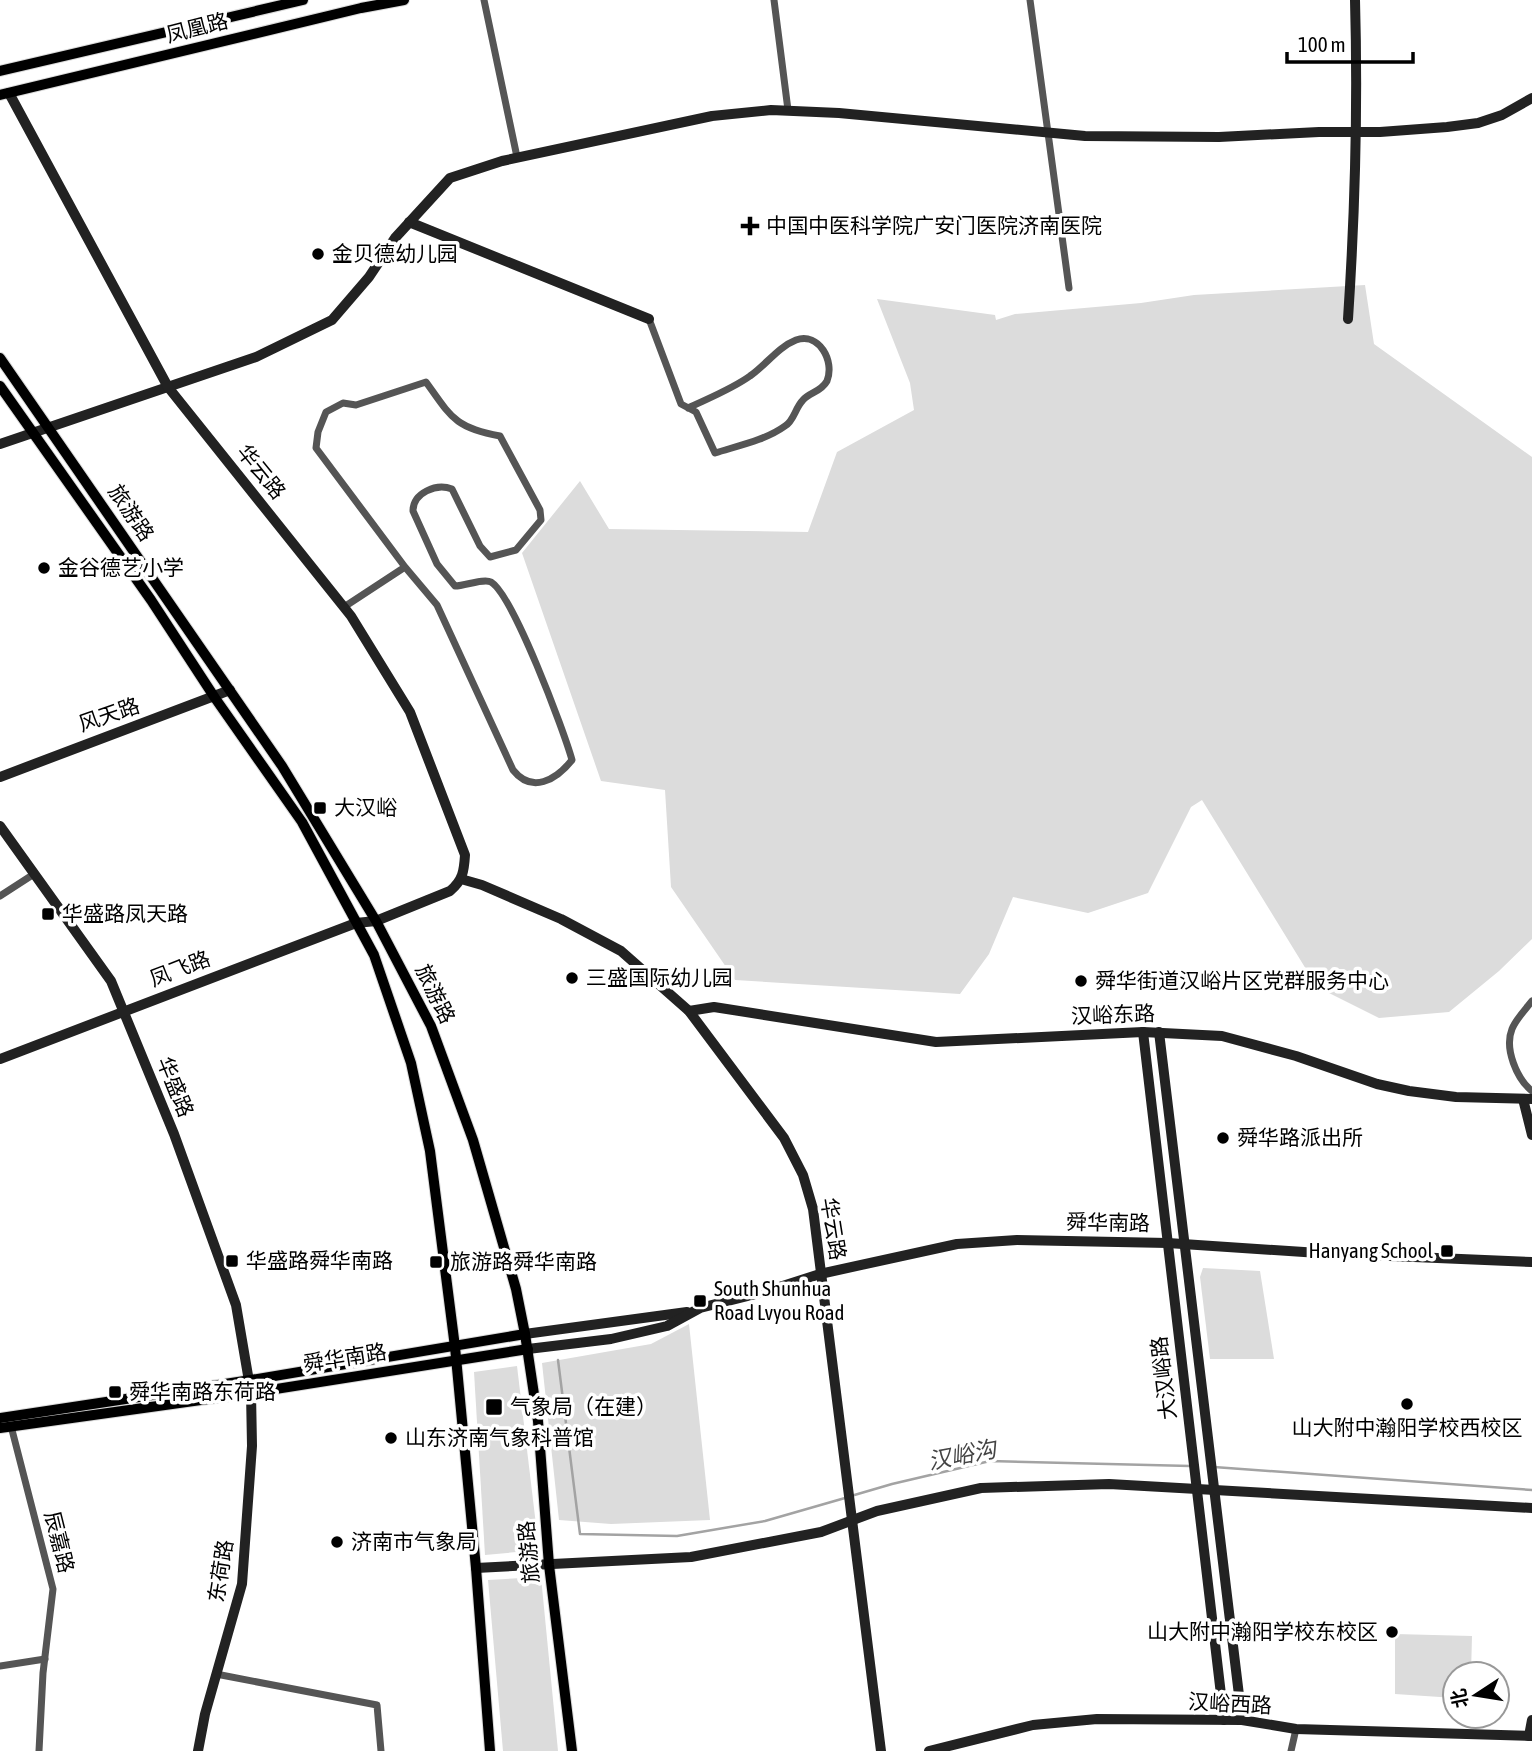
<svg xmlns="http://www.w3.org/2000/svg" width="1532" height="1751" font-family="'Asap Condensed','Noto Sans SC',sans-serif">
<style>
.green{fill:#dcdcdc}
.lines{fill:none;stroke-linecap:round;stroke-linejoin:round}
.stream{stroke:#a3a3a3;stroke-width:2.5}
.primary-casing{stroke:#dbdbdb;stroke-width:12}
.street{stroke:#555;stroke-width:7}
.secondary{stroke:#222;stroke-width:10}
.primary{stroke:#000;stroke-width:10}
.poi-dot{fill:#000;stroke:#fff;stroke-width:2.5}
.labels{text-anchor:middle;stroke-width:7;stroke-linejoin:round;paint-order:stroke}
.street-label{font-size:21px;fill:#000;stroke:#fff}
.poi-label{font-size:21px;fill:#000;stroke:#fff;text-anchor:start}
.water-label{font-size:23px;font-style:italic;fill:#444;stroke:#fff}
</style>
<rect width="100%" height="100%" fill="#fff"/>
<g class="green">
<path d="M1365 285 1374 344 1532 457V939L1499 971 1449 1012 1379 1018 1317 987 1202 800 1191 807 1148 893 1088 913 1013 897 989 954 960 994 735 980 671 887 665 790 601 781 522 553 580 481 609 529 808 532 837 452 914 410 910 383 877 299 995 315 996 320 1015 314 1141 303 1194 295Z"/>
<path d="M1203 1268 1260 1271 1274 1359H1210L1200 1277Z"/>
<path d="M689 1324 710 1520 611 1524 559 1520 542 1363 651 1344Z"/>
<path d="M517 1366 539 1550 485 1555 474 1372Z"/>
<path d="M541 1577 558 1751H503L488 1580Z"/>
<path d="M1395 1634 1472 1636 1471 1674H1455V1698L1395 1694Z"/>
</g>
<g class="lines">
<g class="stream">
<path d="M558 1360 580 1534 677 1536 765 1521 845 1498"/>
<path d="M1214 1467 1532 1490"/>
<path d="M851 1496 892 1484 990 1461 1190 1466"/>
</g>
<defs>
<g id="primary">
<path d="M0 71 303 0"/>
<path d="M0 95 361 8 404 0"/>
<path d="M0 358 282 766 376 921 431 1026 473 1140 516 1289 525 1334 538 1421 549 1565 572 1751"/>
<path d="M0 386 151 600 215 698 302 822 374 955 411 1063 430 1151 455 1347 476 1568 490 1751"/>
<path d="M0 1418 251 1380 525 1334"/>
<path d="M0 1428 251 1393 528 1349"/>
</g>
</defs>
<use href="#primary" class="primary-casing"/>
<g class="street">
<path d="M484 0 517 157"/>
<path d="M774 0 788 110"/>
<path d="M1030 0 1069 288"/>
<path d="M649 319 681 404 696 412 715 453C737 446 766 440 785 426 794 421 795 408 803 400 810 392 821 392 827 381 835 361 819 332 796 340 778 347 766 365 750 376 732 389 709 398 688 408"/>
<path d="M344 607 405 567 437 605 513 770C532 794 556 780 572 760 564 731 513 595 491 582 484 578 465 586 455 586L437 564 413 511C413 493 436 483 452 489L480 546 490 557 516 550 541 520 540 510 500 436C455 428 451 417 426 382L356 405 343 403 326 412 318 432 316 448 405 567"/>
<path d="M0 896 34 874"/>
<path d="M1532 1001C1525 1010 1516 1019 1512 1029 1504 1049 1517 1079 1532 1091"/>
<path d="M11 1426 53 1589 43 1673 39 1751"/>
<path d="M0 1666 45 1659"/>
<path d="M216 1674 377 1705 381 1751"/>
<path d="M1291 1751 1296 1729"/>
</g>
<g class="secondary">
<path d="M409 222 649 319"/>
<path d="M1348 319C1355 213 1358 106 1355 0"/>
<path d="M0 444 256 357 332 320 369 277 395 238 450 178 502 161 712 116 771 110 839 113 1085 136 1219 137 1319 132H1380L1447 127 1478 123 1502 115 1532 98"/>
<path d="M0 777 230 690"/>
<path d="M0 826 111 981 174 1134 236 1305 251 1393 252 1446 242 1584 205 1714 198 1751"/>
<path d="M461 879 482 885 561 919 621 951 689 1011 784 1138 803 1175 813 1209 881 1751"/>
<path d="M689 1011 714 1007 936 1042 1143 1032 1222 1036 1296 1056 1377 1084 1409 1091 1456 1097 1532 1099"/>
<path d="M1143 1032 1224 1720"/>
<path d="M1159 1032 1242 1720"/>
<path d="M0 1059 356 923 376 921 450 891C463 880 464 871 465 855L410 712 351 616 168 387 9 93"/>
<path d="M1523 1099 1532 1135"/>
<path d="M525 1334 687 1312"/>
<path d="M528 1349 611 1339 667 1326 700 1308 767 1291 820 1274 957 1244 1017 1240 1168 1243 1319 1253 1532 1262"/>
<path d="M476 1568 691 1557 821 1532 877 1511 981 1488 1109 1484 1532 1508"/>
<path d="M1529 1736 1532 1720"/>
<path d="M929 1751 1033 1725 1097 1719 1242 1720 1296 1729 1532 1736"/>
</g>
<use href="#primary" class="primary"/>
</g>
<g class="poi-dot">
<path d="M746.5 215.5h7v7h7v7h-7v7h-7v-7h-7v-7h7z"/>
<circle cx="318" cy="254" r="7"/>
<circle cx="44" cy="568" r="7"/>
<rect x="313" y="801" width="14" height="14" rx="3.5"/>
<rect x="41" y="907" width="14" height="14" rx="3.5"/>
<circle cx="572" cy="978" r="7"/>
<circle cx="1081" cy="981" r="7"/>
<circle cx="1223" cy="1138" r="7"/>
<rect x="1440" y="1244" width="14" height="14" rx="3.5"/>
<rect x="225" y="1254" width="14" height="14" rx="3.5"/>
<rect x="429" y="1255" width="14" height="14" rx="3.5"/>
<rect x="693" y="1294" width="14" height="14" rx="3.5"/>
<rect x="108" y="1385" width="14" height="14" rx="3.5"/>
<circle cx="1407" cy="1404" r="7"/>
<rect x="485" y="1398" width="18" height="18" rx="3.5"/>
<circle cx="391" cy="1438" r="7"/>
<circle cx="337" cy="1542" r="7"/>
<circle cx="1392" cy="1632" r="7"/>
</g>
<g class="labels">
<g class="street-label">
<text transform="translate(197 28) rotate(-14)" y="7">凤凰路</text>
<text transform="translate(261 472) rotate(51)" y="7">华云路</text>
<text transform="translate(131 513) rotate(56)" y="7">旅游路</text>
<text transform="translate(109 715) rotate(-19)" y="7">风天路</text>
<text transform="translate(180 969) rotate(-21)" y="7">凤飞路</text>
<text transform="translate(435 994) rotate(64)" y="7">旅游路</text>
<text transform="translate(1113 1015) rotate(-2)" y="7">汉峪东路</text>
<text transform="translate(175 1087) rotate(68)" y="7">华盛路</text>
<text transform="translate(1108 1223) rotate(1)" y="7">舜华南路</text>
<text transform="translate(833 1229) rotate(81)" y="7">华云路</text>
<text transform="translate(345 1358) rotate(-9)" y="7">舜华南路</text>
<text transform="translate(1164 1378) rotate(-97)" y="7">大汉峪路</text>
<text transform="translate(59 1542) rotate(76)" y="7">辰嘉路</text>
<text transform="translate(529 1552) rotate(-95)" y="7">旅游路</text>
<text transform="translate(221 1571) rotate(-81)" y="7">东荷路</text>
<text transform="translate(1230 1704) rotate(3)" y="7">汉峪西路</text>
</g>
<g class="poi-label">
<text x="766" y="233">中国中医科学院广安门医院济南医院</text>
<text x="332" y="261">金贝德幼儿园</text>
<text x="58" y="575">金谷德艺小学</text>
<text x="334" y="815">大汉峪</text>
<text x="62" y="921">华盛路凤天路</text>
<text x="586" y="985">三盛国际幼儿园</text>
<text x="1095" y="988">舜华街道汉峪片区党群服务中心</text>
<text x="1237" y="1145">舜华路派出所</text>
<text x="1433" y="1258" text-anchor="end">Hanyang School</text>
<text x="246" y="1268">华盛路舜华南路</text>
<text x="450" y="1269">旅游路舜华南路</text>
<text x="714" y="1296">South Shunhua<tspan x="714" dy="24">Road Lvyou Road</tspan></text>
<text x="129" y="1399">舜华南路东荷路</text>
<text x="510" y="1414">气象局（在建）</text>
<text x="1407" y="1435" text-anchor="middle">山大附中瀚阳学校西校区</text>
<text x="405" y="1445">山东济南气象科普馆</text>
<text x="351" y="1549">济南市气象局</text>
<text x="1378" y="1639" text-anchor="end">山大附中瀚阳学校东校区</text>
</g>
<g class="water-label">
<text transform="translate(962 1455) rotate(-11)" y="8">汉峪沟</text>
</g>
</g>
<g transform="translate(1476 1695) rotate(258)"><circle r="33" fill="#ffffff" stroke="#999999" stroke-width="2"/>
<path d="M0-5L12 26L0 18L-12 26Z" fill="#000000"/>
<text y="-10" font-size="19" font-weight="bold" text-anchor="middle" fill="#000000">北</text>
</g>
<path d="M1287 52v10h126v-10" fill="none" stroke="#000000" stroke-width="3.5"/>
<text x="1298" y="52" font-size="21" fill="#000000" stroke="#ffffff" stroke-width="5" paint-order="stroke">100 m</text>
</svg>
